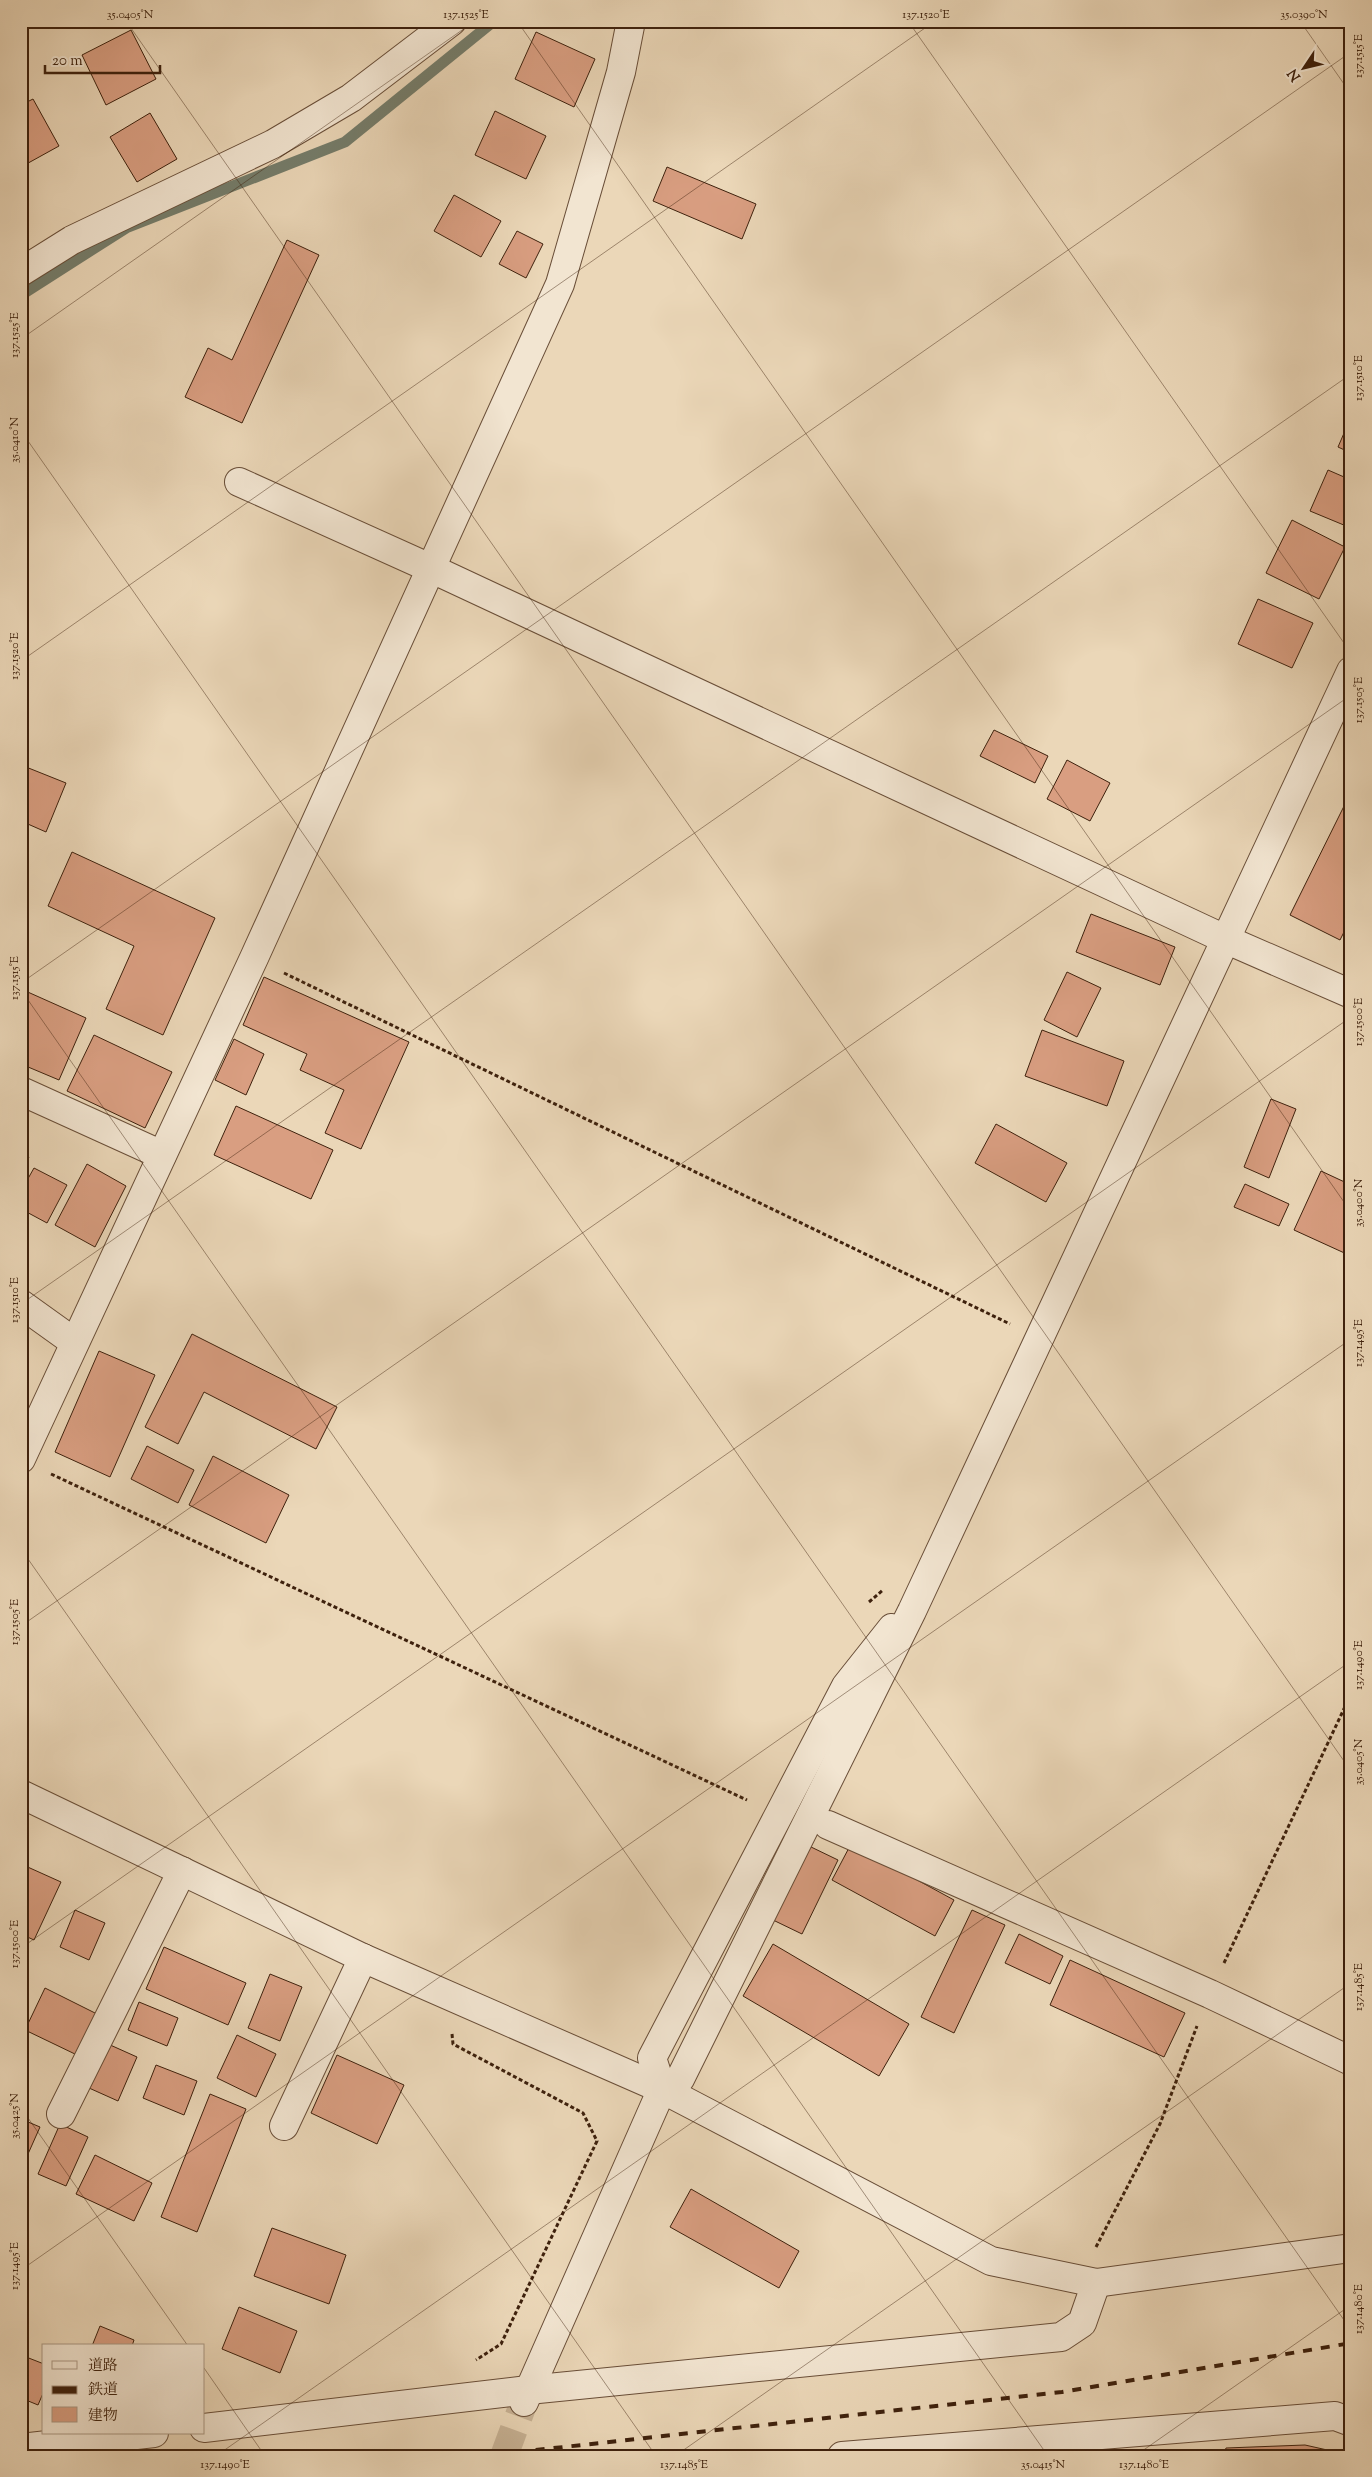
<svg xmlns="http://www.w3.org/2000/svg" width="1372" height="2477" font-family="'Sorts Mill Goudy','Noto Serif JP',serif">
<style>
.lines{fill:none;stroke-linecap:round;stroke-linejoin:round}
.stream{stroke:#757d6b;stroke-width:11}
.building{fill:#d99e81;stroke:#3e210d}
.street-tunnel{stroke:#c8b396;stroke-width:28;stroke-dasharray:28 14;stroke-linecap:butt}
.street-casing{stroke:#694e38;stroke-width:30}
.path{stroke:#3e210d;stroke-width:3;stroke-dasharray:4 2.5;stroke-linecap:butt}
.street{stroke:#f2e5d1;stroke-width:28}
.rail{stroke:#3e210d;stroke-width:4;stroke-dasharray:9 9;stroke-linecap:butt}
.ticks{fill:none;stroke:#3e210d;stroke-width:1;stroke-opacity:0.45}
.neatline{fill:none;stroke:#3e210d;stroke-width:2}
.ticks-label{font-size:12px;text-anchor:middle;fill:#3e210d}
</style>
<rect width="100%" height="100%" fill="#ebd7b8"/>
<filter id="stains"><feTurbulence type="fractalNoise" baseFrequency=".004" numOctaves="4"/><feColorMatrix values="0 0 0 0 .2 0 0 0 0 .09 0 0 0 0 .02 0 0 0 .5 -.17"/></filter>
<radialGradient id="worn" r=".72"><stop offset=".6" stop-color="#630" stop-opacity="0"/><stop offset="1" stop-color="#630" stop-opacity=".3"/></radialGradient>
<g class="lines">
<path class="stream" d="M21 295 126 228 345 142 494 21"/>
</g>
<g class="building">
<path d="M131 30 156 79 106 105 82 55Z"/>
<path d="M536 32 595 59 574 107 515 79Z"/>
<path d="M33 99 59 146 21 167V105Z"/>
<path d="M495 111 546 136 526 179 475 155Z"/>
<path d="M150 113 177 159 137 182 110 137Z"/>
<path d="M667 167 756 204 742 239 653 201Z"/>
<path d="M454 195 501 221 481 257 434 231Z"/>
<path d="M517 231 543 244 526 278 499 264Z"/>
<path d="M287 240 319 255 242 423 185 397 208 348 232 360Z"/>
<path d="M1351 417V453L1338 447Z"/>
<path d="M1328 470 1351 480V528L1310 511Z"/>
<path d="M1292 520 1345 547 1319 599 1266 573Z"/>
<path d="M1258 599 1313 623 1292 668 1238 644Z"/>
<path d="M994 730 1048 756 1035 783 980 756Z"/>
<path d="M1067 760 1110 783 1090 821 1047 799Z"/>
<path d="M21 765 66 783 46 832 21 821Z"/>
<path d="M1351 792V918L1340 940 1290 915Z"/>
<path d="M72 852 215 918 163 1035 106 1009 134 946 48 906Z"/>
<path d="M1091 914 1175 947 1160 985 1076 952Z"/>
<path d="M1067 972 1101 988 1077 1037 1044 1020Z"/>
<path d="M264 977 409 1042 361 1149 325 1133 344 1090 300 1070 307 1054 243 1025Z"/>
<path d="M21 989 86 1018 59 1080 21 1064Z"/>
<path d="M1042 1030 1124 1061 1107 1106 1025 1076Z"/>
<path d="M94 1035 172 1072 145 1128 67 1091Z"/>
<path d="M234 1039 264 1054 246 1095 215 1080Z"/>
<path d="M1271 1099 1296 1109 1269 1178 1244 1167Z"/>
<path d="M236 1106 333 1150 311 1199 214 1155Z"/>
<path d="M996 1124 1067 1163 1046 1202 975 1163Z"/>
<path d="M21 1152 29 1157 21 1172Z"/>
<path d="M87 1164 126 1186 95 1247 55 1225Z"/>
<path d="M34 1168 67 1185 47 1223 21 1209V1191Z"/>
<path d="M1321 1171 1351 1185V1256L1294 1230Z"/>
<path d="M1245 1184 1289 1204 1279 1226 1234 1207Z"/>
<path d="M192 1334 337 1407 316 1449 204 1392 178 1444 145 1427Z"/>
<path d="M99 1351 155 1375 110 1477 55 1452Z"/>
<path d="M147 1446 194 1470 178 1503 131 1479Z"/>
<path d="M213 1456 289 1495 266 1543 189 1505Z"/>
<path d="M851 1844 954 1900 935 1936 832 1880Z"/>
<path d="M809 1846 838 1860 802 1934 773 1920Z"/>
<path d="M21 1864 61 1882 34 1940 21 1934Z"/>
<path d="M75 1910 105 1923 89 1960 60 1947Z"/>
<path d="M972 1910 1005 1925 954 2033 921 2017Z"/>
<path d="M1019 1934 1063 1956 1050 1984 1005 1963Z"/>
<path d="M773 1944 909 2024 879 2076 743 1996Z"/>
<path d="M164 1947 246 1983 228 2025 146 1989Z"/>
<path d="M1070 1960 1185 2013 1164 2057 1050 2005Z"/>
<path d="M270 1974 302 1987 280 2041 248 2028Z"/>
<path d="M45 1988 97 2014 77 2055 25 2030Z"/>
<path d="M139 2002 178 2018 167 2046 128 2030Z"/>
<path d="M237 2035 276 2054 256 2097 217 2078Z"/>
<path d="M108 2044 137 2057 118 2101 89 2088Z"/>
<path d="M337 2055 404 2085 377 2144 311 2113Z"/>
<path d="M156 2065 197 2081 184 2115 143 2098Z"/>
<path d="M210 2094 246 2109 197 2232 161 2217Z"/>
<path d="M21 2119 40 2127 24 2163 21 2162Z"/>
<path d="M60 2124 88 2137 66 2186 38 2174Z"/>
<path d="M95 2155 152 2183 134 2221 76 2194Z"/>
<path d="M691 2189 799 2251 779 2288 670 2227Z"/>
<path d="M272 2228 346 2255 329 2304 254 2276Z"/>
<path d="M239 2307 297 2331 280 2373 222 2349Z"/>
<path d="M100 2326 134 2340 132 2346H92Z"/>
<path d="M21 2355 44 2364V2391L38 2405 21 2398Z"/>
<path d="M1305 2445 1345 2454 1344 2456H1223L1226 2448Z"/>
</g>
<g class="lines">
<path class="street-tunnel" d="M504 2456 524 2402"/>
<defs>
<g id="street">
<path d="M21 272 72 240 273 144 351 98 452 21"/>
<path d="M239 482 430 568 1225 939 1351 994"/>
<path d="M21 1091 162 1155"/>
<path d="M21 1304 74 1342"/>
<path d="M21 1459 254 958 560 284 621 72 631 21"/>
<path d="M21 1794 363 1958 662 2089 991 2261 1096 2283 1351 2248"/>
<path d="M828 1825 1210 1994 1351 2061"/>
<path d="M662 2089 652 2058 846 1686 892 1628"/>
<path d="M61 2114 182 1871"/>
<path d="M284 2126 363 1958"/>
<path d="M524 2402 662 2089 680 2079 912 1611 1351 671"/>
<path d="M204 2428 528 2390 1061 2337 1082 2323 1096 2283"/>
<path d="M21 2448 154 2433"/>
<path d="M842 2456 1335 2416 1351 2422"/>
</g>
</defs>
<use href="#street" class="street-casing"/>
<g class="path">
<path d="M284 973 1010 1324"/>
<path d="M51 1474 747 1800"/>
<path d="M869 1602 883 1590"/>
<path d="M1224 1963 1351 1694"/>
<path d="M452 2034 453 2044 583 2113 597 2141 501 2344 476 2360"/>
<path d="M1096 2247 1160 2124 1197 2026"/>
</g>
<use href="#street" class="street"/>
<path class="rail" d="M482 2456 1062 2392 1351 2343"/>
</g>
<path class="ticks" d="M126 21 1351 1771M517 21 1351 1212M908 21 1351 653M1300 21 1351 94M21 339 475 21M21 431 1351 2330M21 661 935 21M21 983 1351 52M21 990 1048 2456M21 1304 1351 374M21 1549 656 2456M21 1626 1351 695M21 1948 1351 1017M21 2108 188 2346M21 2270 1351 1339M204 2368 265 2456M216 2456 1351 1661M675 2456 1351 1983M1135 2456 1351 2305"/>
<rect width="1372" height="2477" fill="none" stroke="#ebd7b8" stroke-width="55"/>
<rect x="42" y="2344" width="162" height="90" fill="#f2e5d1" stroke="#aa9783"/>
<rect x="52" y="2361" width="25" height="8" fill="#f2e5d1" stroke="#aa9783"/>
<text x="88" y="2370" font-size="15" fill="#3e210d">道路</text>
<rect x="52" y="2386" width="25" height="8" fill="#3e210d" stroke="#aa9783"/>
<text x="88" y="2394" font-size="15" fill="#3e210d">鉄道</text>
<rect x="52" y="2407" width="25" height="15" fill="#d99e81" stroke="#aa9783"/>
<text x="88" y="2420" font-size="15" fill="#3e210d">建物</text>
<g transform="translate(1304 68) rotate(235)" stroke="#f2e5d1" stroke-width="4" paint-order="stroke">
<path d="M0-4L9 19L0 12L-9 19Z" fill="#3e210d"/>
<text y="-8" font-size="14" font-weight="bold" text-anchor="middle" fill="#3e210d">N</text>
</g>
<path d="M45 65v8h115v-8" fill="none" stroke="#3e210d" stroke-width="2.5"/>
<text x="52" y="65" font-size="15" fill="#3e210d" stroke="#f2e5d1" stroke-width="4" paint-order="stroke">20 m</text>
<rect x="28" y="28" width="1316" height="2422" class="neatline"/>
<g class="ticks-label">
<text x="130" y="18">35.0405°N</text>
<text x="466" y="18">137.1525°E</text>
<text x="926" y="18">137.1520°E</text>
<text x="1304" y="18">35.0390°N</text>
<text transform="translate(1358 56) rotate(-90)" y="4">137.1515°E</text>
<text transform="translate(14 335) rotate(-90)" y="4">137.1525°E</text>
<text transform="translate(1358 378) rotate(-90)" y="4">137.1510°E</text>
<text transform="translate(14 440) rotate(-90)" y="4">35.0410°N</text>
<text transform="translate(14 656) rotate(-90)" y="4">137.1520°E</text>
<text transform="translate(1358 700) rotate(-90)" y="4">137.1505°E</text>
<text transform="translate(14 978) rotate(-90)" y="4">137.1515°E</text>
<text transform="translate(1358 1022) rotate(-90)" y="4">137.1500°E</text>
<text transform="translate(1358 1203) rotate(-90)" y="4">35.0400°N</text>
<text transform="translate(14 1300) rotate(-90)" y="4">137.1510°E</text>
<text transform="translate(1358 1343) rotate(-90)" y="4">137.1495°E</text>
<text transform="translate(14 1622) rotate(-90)" y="4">137.1505°E</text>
<text transform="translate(1358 1665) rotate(-90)" y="4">137.1490°E</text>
<text transform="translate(1358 1762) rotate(-90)" y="4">35.0405°N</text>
<text transform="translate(14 1944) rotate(-90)" y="4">137.1500°E</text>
<text transform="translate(1358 1987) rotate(-90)" y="4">137.1485°E</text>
<text transform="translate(14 2116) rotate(-90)" y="4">35.0425°N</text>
<text transform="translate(14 2266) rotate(-90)" y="4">137.1495°E</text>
<text transform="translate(1358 2309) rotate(-90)" y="4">137.1480°E</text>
<text x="225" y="2468">137.1490°E</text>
<text x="684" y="2468">137.1485°E</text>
<text x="1043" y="2468">35.0415°N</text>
<text x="1144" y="2468">137.1480°E</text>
</g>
<rect width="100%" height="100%" filter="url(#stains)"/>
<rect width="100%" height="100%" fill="url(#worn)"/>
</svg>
